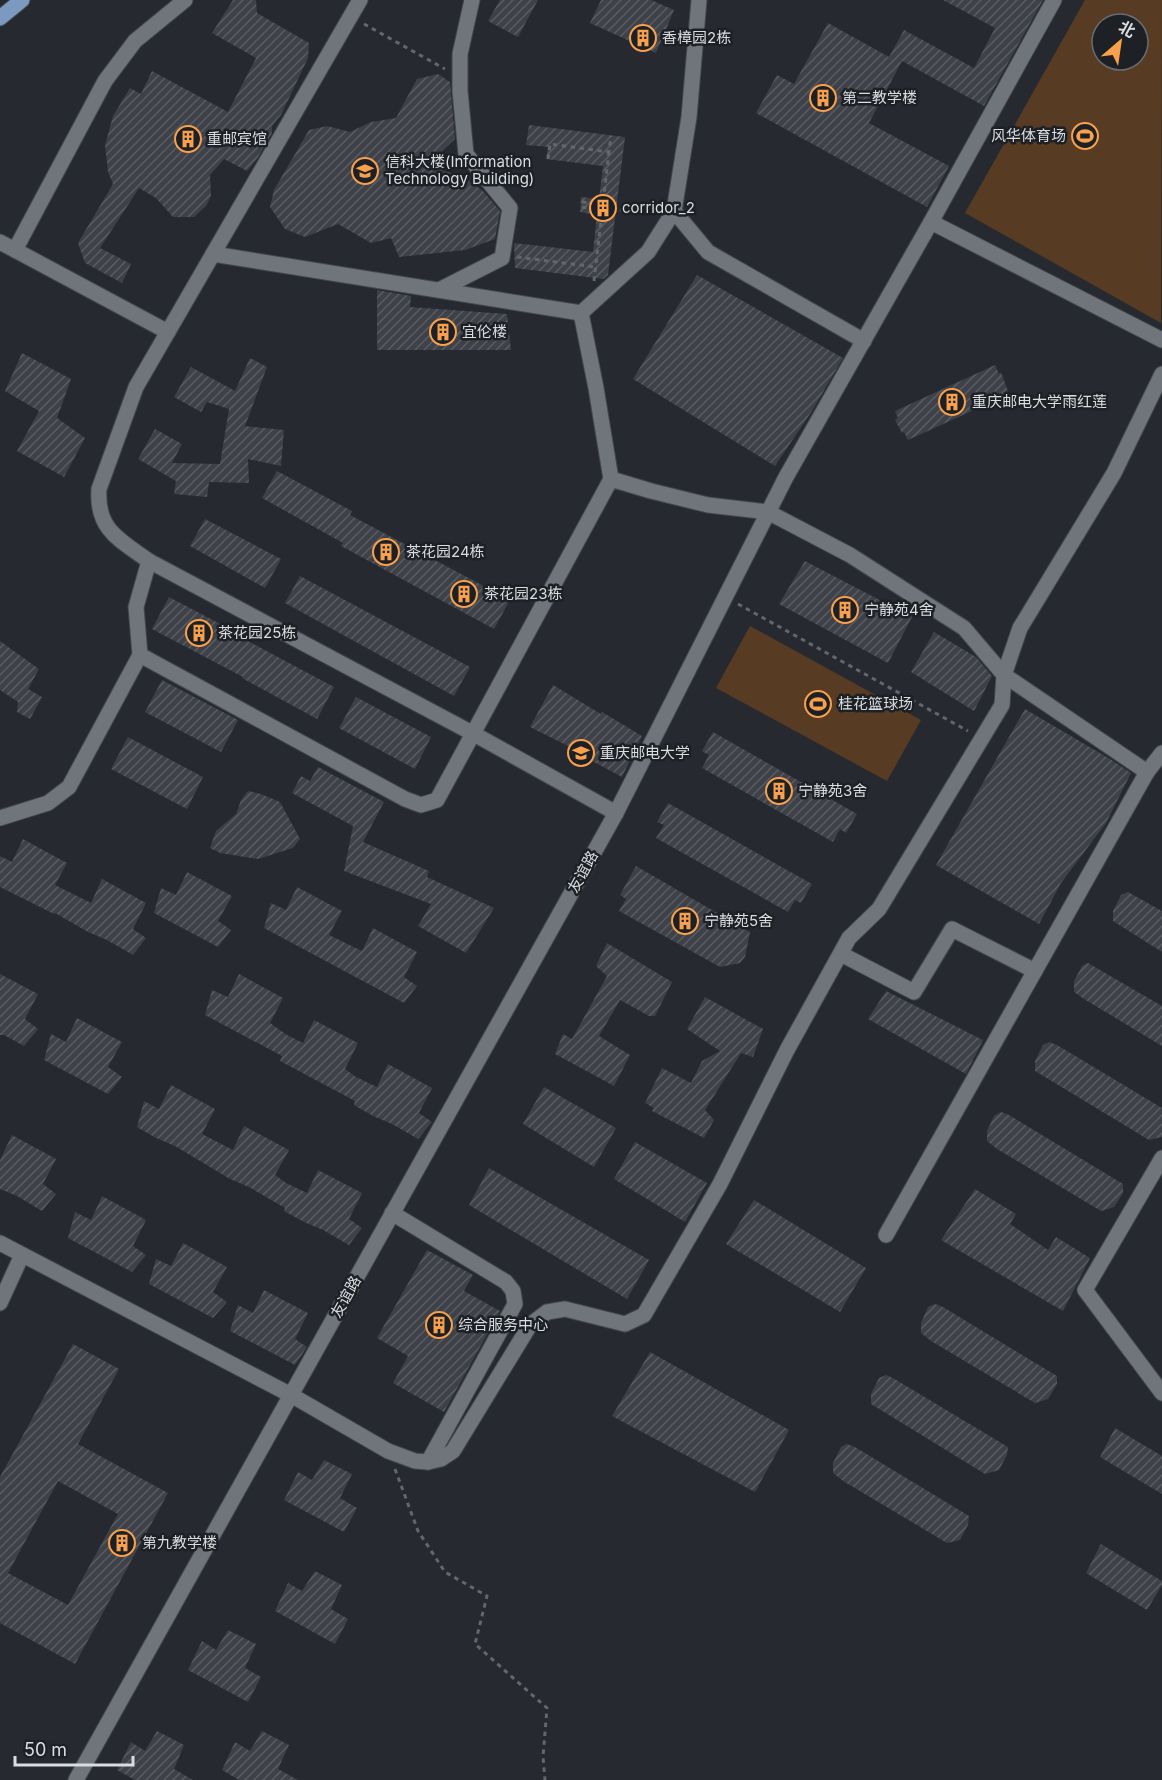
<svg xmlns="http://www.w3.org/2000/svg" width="1162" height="1780" font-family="Inter,'Noto Sans SC',sans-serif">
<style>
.grass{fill:#573b23;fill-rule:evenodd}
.building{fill:url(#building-hatch);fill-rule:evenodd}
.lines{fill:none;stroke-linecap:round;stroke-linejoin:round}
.minor-casing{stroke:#44484c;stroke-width:17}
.major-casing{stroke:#44484c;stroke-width:17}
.path{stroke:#63676c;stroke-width:3;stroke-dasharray:4.5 4.5;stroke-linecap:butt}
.minor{stroke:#70747b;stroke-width:15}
.major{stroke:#7c99bf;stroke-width:15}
.labels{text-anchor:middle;stroke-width:5;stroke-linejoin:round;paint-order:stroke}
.poi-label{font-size:15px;fill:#dadde0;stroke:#1d2126;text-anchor:start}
.street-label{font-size:15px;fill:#dadde0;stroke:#1d2126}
</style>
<defs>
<pattern id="building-hatch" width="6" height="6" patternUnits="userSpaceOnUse" patternTransform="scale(1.5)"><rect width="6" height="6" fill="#3e4248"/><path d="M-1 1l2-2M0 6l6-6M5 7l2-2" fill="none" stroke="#595d62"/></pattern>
</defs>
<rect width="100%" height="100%" fill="#262a30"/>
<g class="grass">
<path d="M1085 0H1162L1161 323 965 213ZM1102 24H1138V60H1102Z"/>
<path d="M750 626 921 720 887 781 716 688Z"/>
</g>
<g class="building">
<path d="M233 0H256L257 13 309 43 308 58 281 115 272 126V133L257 159 247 171 224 159 210 175 211 196 206 206 194 217H173L156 198 139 188 100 248 131 264 122 283 85 263 78 243 113 184 108 172 105 145 113 116 130 88 141 94 152 71 228 112 256 58 212 33Z"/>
<path d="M500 0H538L518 37 488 21Z"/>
<path d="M601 0H651L674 10 656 53 590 23Z"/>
<path d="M943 0H1043L984 106 902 61 869 123 949 166 927 207 756 113 777 75 794 84 828 23 889 57 904 30 974 68 995 28Z"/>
<path d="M438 74 450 82 455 139 427 165 463 177 483 191 500 211 495 239 465 250 399 257 391 238 371 243 338 224 305 237 285 229 270 207 274 190 309 130 327 126 350 132 371 122 396 118 417 79Z"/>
<path d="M529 125 625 137 608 275 603 279 515 268 514 243 593 252 597 215 580 212 581 197 599 199 603 166 546 159 548 147 526 145Z"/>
<path d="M697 275 843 358 812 411 775 466 633 379Z"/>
<path d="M377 290 411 296 410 307 507 314 511 350H377Z"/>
<path d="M22 353 71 379 57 418 85 438 64 477 17 451 39 411 5 391Z"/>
<path d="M250 358 267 367 245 426 284 430 281 466 248 459 249 483 209 482 207 497 174 494 176 481 138 459 155 429 182 444 172 463 220 464 229 409 207 402 201 412 174 397 191 367 235 391Z"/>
<path d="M995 365 999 374 1001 372 1009 394 908 440 904 432 902 433 895 420 898 418 895 411Z"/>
<path d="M277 471 352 511 350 515 510 600 494 629 341 546 343 543 262 498Z"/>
<path d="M205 519 281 559 265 588 190 546Z"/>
<path d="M805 561 912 617 888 663 779 604Z"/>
<path d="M300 576 470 667 454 696 285 603Z"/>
<path d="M169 597 245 637 244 639 334 687 317 719 242 678 243 677 152 629Z"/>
<path d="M934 632 976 657 992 676 974 711 911 672Z"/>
<path d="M0 641 39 669 28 689 42 697 30 719 17 712 18 702 0 690Z"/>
<path d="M162 680 238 720 221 752 145 712Z"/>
<path d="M553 685 601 714 602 712 642 736 622 777 579 754 580 752 530 727Z"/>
<path d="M356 697 431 737 415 769 339 728Z"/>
<path d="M1025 709 1110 759 1131 773 1106 823 1061 883 1039 924 936 865Z"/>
<path d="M713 732 857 814 846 833 840 829 833 842 702 768 709 755 702 751Z"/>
<path d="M128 737 203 777 187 809 111 769Z"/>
<path d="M318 767 384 802 363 842 429 871 427 877 494 908 466 953 418 926 431 904 344 871 353 826 292 793 301 776 310 781Z"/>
<path d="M248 791 261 794 280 802 300 839 293 848 258 859 220 853 210 848 216 831 236 814 241 800Z"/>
<path d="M668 803 812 884 801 903 795 900 788 912 656 838 664 825 657 822Z"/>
<path d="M23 839 67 863 55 885 91 903 102 879 146 903 133 929 146 938 133 955 107 940 88 932 55 913 54 914 0 887V856L12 862Z"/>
<path d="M636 866 750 932 745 957 740 963 720 967 619 911 626 899 620 895Z"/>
<path d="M187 872 232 896 218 921 231 930 218 947 154 913 161 888 176 895Z"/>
<path d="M297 887 342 911 329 935 362 951 373 928 417 952 404 977 417 986 404 1003 264 928 271 903 286 910Z"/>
<path d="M1128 892 1162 911V952L1113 921V911L1121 895Z"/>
<path d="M607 943 672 982 655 1016H649L620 1000 599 1036 630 1055 614 1086 555 1054 563 1034 572 1039 607 976 596 966Z"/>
<path d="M1088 963 1162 1006V1046L1084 999 1074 992V981L1082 966Z"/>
<path d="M0 974 38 994 25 1019 38 1029 24 1046 4 1035H0Z"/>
<path d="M239 974 283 998 270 1023 287 1035 303 1043 314 1020 358 1043 345 1069 356 1077 377 1087 388 1064 432 1088 419 1113 432 1122 418 1139 392 1124 373 1116 354 1105 355 1101 280 1061 282 1056 205 1015 212 990 228 997Z"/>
<path d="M886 991 983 1040 966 1074 868 1019Z"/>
<path d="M705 997 763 1029 753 1057 741 1053 705 1110 714 1120 704 1138 652 1111 654 1108 645 1103 662 1068 691 1083 702 1061 720 1051 687 1029Z"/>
<path d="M77 1018 122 1042 108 1067 122 1077 108 1094 44 1060 51 1034 66 1042Z"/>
<path d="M1049 1042 1057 1045 1162 1108V1137L1149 1140 1035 1071V1061L1043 1045Z"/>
<path d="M171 1085 215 1109 202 1134 233 1150 244 1126 289 1150 275 1175 286 1183 307 1193 318 1170 362 1193 349 1219 362 1228 349 1245 323 1230 304 1222 284 1211 285 1208 249 1187 230 1179 175 1146 156 1138 137 1127 144 1101 159 1109Z"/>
<path d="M544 1087 616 1128 594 1167 523 1124Z"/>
<path d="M1001 1112 1009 1115 1123 1184V1193L1114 1207 1101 1211 997 1149 987 1141V1131L994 1116Z"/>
<path d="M12 1135 56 1159 43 1184 56 1194 42 1211 17 1196 0 1189V1160Z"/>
<path d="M635 1142 707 1183 685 1222 614 1179Z"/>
<path d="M489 1168 649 1260 627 1299 469 1205Z"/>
<path d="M975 1189 1016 1214 1010 1224 1048 1250 1056 1237 1090 1258 1063 1311 941 1240Z"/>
<path d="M102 1196 146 1220 133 1246 146 1255 132 1272 68 1238 75 1212 91 1220Z"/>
<path d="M754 1200 866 1268 840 1312 726 1244Z"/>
<path d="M183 1243 227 1267 213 1292 227 1302 213 1318 149 1284 156 1259 171 1266Z"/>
<path d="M427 1250 473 1275 464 1291 500 1311 444 1412 393 1383 408 1356 377 1338Z"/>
<path d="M264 1290 308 1313 295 1339 307 1347 295 1365 230 1331 238 1305 253 1313Z"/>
<path d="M935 1304 943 1307 1057 1376V1384L1048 1399 1035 1403 931 1341 921 1333V1323L928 1307Z"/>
<path d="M73 1344 119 1369 78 1444 168 1493 75 1664 0 1623V1477ZM58 1481 118 1514 68 1605 8 1573Z"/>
<path d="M650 1352 789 1430 755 1492 612 1416Z"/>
<path d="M886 1375 893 1378 1008 1447 1007 1455 999 1470 985 1474 871 1404V1394L879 1378Z"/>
<path d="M1115 1428 1162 1456V1494L1100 1457Z"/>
<path d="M847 1444 855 1447 969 1516 968 1525 960 1540 947 1543 843 1481 833 1473V1463L841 1447Z"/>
<path d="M324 1460 352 1474 340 1498 357 1508 344 1532 284 1500 298 1472 312 1480Z"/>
<path d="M1101 1544 1162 1581V1585L1147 1610 1086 1573Z"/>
<path d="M315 1571 342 1585 331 1609 348 1619 335 1644 275 1611 288 1583 302 1591Z"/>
<path d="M228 1630 256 1644 245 1668 261 1677 248 1702 188 1670 202 1641 216 1650Z"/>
<path d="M157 1731 184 1745 174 1769 193 1780H135L117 1770 131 1742 145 1751Z"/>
<path d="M262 1731 289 1745 278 1769 298 1780H239L222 1770 235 1742 250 1751Z"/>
</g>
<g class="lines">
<defs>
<g id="minor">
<path d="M360 0 136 387 99 489C96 530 120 540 149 561L474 734 616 813 786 477 931 222 1054 0"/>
<path d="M674 211 708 252 864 341"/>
<path d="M931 222 1162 340"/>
<path d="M0 242 168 332"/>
<path d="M15 250 105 81 135 41 185 0"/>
<path d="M213 254 581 313"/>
<path d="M439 290 502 258 510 208 466 154 460 91V54L472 0"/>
<path d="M581 313 648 252 674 211 689 117 699 0"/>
<path d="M581 313 596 388 611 479"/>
<path d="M1147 772 1162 753"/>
<path d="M0 818 48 803 69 787 140 655 136 607 149 561"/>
<path d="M841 954 914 992 952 929 1035 971"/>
<path d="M1162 1158 1085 1290 1162 1393"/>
<path d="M392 1213 506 1282 513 1291 515 1304 428 1462"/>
<path d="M886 1235 1147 772 1004 675 1020 628 1114 473 1162 374"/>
<path d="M0 1243 291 1395 388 1451 415 1461 428 1462 441 1459 453 1451 530 1325 547 1312 565 1309 625 1324 644 1315 720 1184 787 1050 849 938 879 909 1002 705 1004 675 964 628 850 555 768 512 708 505 651 491 611 479 437 800 421 805 405 799 140 655"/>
<path d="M0 1303 22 1255"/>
<path d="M76 1780 616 813"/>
</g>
<path id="major" d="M0 18 22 0"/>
</defs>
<use href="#minor" class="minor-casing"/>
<use href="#major" class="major-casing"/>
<g class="path">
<path d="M364 24 445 69"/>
<path d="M548 159 550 144 609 152 611 136"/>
<path d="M582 202 603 204"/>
<path d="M582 207 602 210"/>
<path d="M602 208 621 210"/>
<path d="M517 257 595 267"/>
<path d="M594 281 609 152"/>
<path d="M738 604 968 731"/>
<path d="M395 1469 418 1531 445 1572 487 1596 475 1644 547 1708 543 1757 545 1780"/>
</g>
<use href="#minor" class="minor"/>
<use href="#major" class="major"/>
</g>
<defs>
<symbol id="building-ring" viewBox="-11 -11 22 22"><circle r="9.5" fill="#1d2126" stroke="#f9a04d" stroke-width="1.5"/><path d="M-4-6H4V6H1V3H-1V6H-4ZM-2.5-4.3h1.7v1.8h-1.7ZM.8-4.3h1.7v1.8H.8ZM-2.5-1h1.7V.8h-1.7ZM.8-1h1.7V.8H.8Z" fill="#f9a04d"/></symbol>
<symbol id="stadium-ring" viewBox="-11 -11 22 22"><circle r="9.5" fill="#1d2126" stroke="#f9a04d" stroke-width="1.5"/><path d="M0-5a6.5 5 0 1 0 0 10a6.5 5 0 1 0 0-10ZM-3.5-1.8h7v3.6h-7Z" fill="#f9a04d"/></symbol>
<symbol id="school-ring" viewBox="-11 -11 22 22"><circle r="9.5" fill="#1d2126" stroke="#f9a04d" stroke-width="1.5"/><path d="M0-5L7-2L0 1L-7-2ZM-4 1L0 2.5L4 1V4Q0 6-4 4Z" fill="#f9a04d"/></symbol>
<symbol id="university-ring" viewBox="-11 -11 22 22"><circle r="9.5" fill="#1d2126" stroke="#f9a04d" stroke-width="1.5"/><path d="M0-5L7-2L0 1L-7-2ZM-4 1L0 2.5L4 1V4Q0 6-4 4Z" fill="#f9a04d"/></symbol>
</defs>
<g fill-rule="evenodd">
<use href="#building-ring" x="628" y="23" width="30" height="30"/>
<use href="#building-ring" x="808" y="83" width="30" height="30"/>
<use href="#stadium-ring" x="1070" y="121" width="30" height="30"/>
<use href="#building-ring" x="173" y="124" width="30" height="30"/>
<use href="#school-ring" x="350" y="156" width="30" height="30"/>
<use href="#building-ring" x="588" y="193" width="30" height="30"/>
<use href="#building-ring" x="428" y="317" width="30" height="30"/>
<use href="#building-ring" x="937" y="387" width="30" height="30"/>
<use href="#building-ring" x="371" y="537" width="30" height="30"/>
<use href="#building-ring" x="449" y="579" width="30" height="30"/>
<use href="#building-ring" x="830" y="595" width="30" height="30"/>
<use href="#building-ring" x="184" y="618" width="30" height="30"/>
<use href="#stadium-ring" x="803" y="689" width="30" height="30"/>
<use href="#university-ring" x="566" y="738" width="30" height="30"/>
<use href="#building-ring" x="764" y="776" width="30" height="30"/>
<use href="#building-ring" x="670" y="906" width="30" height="30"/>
<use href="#building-ring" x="424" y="1310" width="30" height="30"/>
<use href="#building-ring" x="107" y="1528" width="30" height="30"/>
</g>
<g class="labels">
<g class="poi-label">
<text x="662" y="43">香樟园2栋</text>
<text x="842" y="103">第二教学楼</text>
<text x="1066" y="141" text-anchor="end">风华体育场</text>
<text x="207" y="144">重邮宾馆</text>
<text x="385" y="167">信科大楼(Information<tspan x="385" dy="17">Technology Building)</tspan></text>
<text x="622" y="213">corridor_2</text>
<text x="462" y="337">宜伦楼</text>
<text x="972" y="407">重庆邮电大学雨红莲</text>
<text x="406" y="557">茶花园24栋</text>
<text x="484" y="599">茶花园23栋</text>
<text x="864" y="615">宁静苑4舍</text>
<text x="218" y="638">茶花园25栋</text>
<text x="838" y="709">桂花篮球场</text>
<text x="600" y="758">重庆邮电大学</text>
<text x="798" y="796">宁静苑3舍</text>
<text x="704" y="926">宁静苑5舍</text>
<text x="458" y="1330">综合服务中心</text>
<text x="142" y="1548">第九教学楼</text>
</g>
<g class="street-label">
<text transform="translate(583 872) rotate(-61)" y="5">友谊路</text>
<text transform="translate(346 1297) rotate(-61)" y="5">友谊路</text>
</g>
</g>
<g transform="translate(1120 42) rotate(29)"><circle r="28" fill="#1d2126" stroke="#696c70" stroke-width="1.5"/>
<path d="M0-4.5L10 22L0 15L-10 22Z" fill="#f9a04d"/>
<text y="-9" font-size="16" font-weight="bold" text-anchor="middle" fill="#dadde0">北</text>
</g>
<path d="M15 1756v9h118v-9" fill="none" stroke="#dadde0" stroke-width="3"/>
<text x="24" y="1756" font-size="18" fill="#dadde0" stroke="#1d2126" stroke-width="4.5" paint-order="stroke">50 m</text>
</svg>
